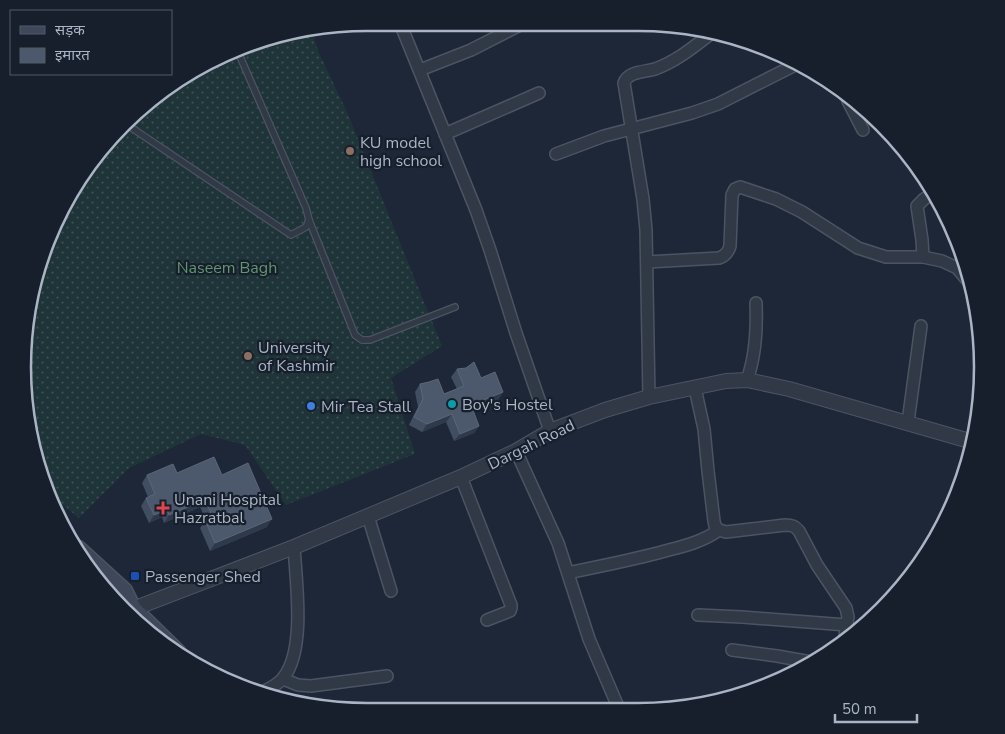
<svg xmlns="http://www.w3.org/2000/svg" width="1005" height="734" font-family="'Nunito Sans','Noto Sans Devanagari',sans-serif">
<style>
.grass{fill:url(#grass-dots)}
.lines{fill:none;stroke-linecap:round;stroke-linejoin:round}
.service-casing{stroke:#4b5462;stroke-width:8}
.minor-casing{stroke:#4b5462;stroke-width:14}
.tertiary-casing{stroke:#4b5462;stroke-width:16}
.secondary-casing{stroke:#4b5462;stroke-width:19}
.service{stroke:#313947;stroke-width:5.5}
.minor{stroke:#313947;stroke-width:11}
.tertiary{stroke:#313947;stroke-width:14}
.secondary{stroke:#3e485a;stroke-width:16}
.wall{fill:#414d60}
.shaded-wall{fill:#2e394b}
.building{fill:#4c586b;stroke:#5b6679}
.education-dot{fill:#8d6e63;stroke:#161f2b;stroke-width:2}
.culture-dot{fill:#0f9aa8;stroke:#161f2b;stroke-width:2}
.shop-dot{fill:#3f7fe0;stroke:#161f2b;stroke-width:2}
.health-dot{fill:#e0444e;stroke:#161f2b;stroke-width:2}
.transit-dot{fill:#1a4fb4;stroke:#161f2b;stroke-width:2}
.labels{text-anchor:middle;stroke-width:4.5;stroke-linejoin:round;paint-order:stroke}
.poi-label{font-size:16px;fill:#aab4c5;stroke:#161f2b;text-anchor:start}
.park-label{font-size:16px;fill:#61966e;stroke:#161f2b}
.street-label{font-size:16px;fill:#aab4c5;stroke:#161f2b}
.rim{fill:none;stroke:#aab4c5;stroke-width:2.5}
</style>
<defs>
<pattern id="grass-dots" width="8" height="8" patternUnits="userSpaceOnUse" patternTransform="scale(1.25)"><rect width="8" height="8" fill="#1f3438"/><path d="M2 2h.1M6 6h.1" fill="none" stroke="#3d4f53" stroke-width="1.8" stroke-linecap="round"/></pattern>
</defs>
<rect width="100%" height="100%" fill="#1d2737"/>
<path class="grass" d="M311 30 319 53 347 112 442 346 391 378 415 454 286 505 245 445 201 434 129 468 79 518 47 492 25 412 29 300 58 215 108 140 176 80 278 34Z"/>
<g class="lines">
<defs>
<g id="service">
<path d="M126 124 291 235 306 227 309 220 306 208 238 52"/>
<path d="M309 220 355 335 362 340H370L455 307"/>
</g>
<g id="minor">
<path d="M400 23 476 210 490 250 516 333 550 431"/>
<path d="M420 70 471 50 524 23"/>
<path d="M847 97 848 101 863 130"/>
<path d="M445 134 539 93"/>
<path d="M556 154 604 136 692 113 718 104 795 65"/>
<path d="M923 257 922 240 917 206 924 199 934 193"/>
<path d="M647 262 719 258C725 256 728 253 730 246L732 195 735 189 740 187 776 199 802 212 858 248 886 257H923L942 261 957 268 968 281 973 291"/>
<path d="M747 380C756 355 757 329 756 303"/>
<path d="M695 388 704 429 708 471 714 521 715 526 719 530"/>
<path d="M649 397 646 230 643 199 624 83C628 71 645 72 655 69 677 61 695 46 713 32"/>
<path d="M908 422 921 326"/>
<path d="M516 451 558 543 589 639 619 709"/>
<path d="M461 477 511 605V608L510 611 487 620"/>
<path d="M368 516 391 591"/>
<path d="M568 573C600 566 633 560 665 551 684 546 702 542 719 530L726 532 785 525C792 525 795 526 799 531L817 565 846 608 848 617 844 642"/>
<path d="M698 615 742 617 847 625"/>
<path d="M732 650 777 656 811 662"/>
<path d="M283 679 298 685 311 686 387 676"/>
<path d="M261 693C268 689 278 685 283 678 306 651 296 581 294 547"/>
</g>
<path id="tertiary" d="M133 609 294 547 461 477 516 451 550 431 605 410 649 397 726 381 747 380 789 389 973 442"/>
<path id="secondary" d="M78 549 124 591 133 609 178 653"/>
</defs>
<use href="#service" class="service-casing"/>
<use href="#minor" class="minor-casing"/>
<use href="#tertiary" class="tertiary-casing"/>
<use href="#secondary" class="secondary-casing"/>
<use href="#service" class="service"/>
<use href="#minor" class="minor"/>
<use href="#tertiary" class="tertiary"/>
<use href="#secondary" class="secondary"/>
</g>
<g class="wall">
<path d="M457 369 481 378 503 392 498 400 473 410 479 426 474 433 454 441 446 422 422 432 409 425 418 407 415 392 420 384 429 382 444 394 457 389 451 377Z"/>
<path d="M177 473 222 475 267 527 210 551 200 528 206 520 200 507 164 523 162 517 149 523 141 506 146 498 148 497 142 483 147 475Z"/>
</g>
<g class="shaded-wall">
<path d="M503 392 498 400 466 413 471 405Z"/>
<path d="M452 414 446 422 422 432 427 424Z"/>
<path d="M479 426 474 433 454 441 460 434Z"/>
<path d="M205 500 200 507 164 523 169 515Z"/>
<path d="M167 510 162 517 149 523 154 515Z"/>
<path d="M272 519 267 527 210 551 215 543Z"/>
</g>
<g class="building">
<path d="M474 362 481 378 495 372 503 392 471 405 479 426 460 434 452 414 427 424 414 417 423 399 420 384 429 382 438 379 444 394 464 386 457 369 466 368Z"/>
<path d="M214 457 222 475 248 463 272 519 215 543 205 520 213 517 205 500 169 515 167 510 154 515 146 498 155 494 147 475 173 464 177 473Z"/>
</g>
<g class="education-dot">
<circle cx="350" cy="151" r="5"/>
<circle cx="248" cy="356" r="5"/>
</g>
<circle class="culture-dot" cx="452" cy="404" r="5"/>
<circle class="shop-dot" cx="311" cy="406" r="5"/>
<path class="health-dot" d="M160.5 500.5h5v5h5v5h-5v5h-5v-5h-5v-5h5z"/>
<rect class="transit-dot" x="130" y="571" width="10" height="10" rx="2.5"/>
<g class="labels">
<g class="poi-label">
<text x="360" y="148">KU model<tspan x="360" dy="18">high school</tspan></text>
<text x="258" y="353">University<tspan x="258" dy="18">of Kashmir</tspan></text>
<text x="462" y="410">Boy's Hostel</text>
<text x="321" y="412">Mir Tea Stall</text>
<text x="174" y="505">Unani Hospital<tspan x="174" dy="18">Hazratbal</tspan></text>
<text x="145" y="582">Passenger Shed</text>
</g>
<g class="park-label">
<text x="227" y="273">Naseem Bagh</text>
</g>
<g class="street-label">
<text transform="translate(531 444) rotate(-26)" y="6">Dargah Road</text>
</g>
</g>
<path d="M0 0H1005V734H0ZM367 31H638A336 336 0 0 1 974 367V367A336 336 0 0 1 638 703H367A336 336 0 0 1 31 367V367A336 336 0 0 1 367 31Z" fill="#161f2b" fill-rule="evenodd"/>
<path class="rim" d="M367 31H638A336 336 0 0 1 974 367V367A336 336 0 0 1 638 703H367A336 336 0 0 1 31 367V367A336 336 0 0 1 367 31Z"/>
<rect x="10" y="10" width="162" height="65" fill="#161f2b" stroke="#515b69"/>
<rect x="20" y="26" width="25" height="8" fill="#3e485a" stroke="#515b69"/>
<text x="55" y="35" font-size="15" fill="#aab4c5">सड़क</text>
<rect x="20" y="48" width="25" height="15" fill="#4c586b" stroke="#515b69"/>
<text x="55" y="60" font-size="15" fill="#aab4c5">इमारत</text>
<path d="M835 714v8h82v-8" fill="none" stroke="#aab4c5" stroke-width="2.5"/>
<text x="842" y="714" font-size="15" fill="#aab4c5" stroke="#161f2b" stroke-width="4" paint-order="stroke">50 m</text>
</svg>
